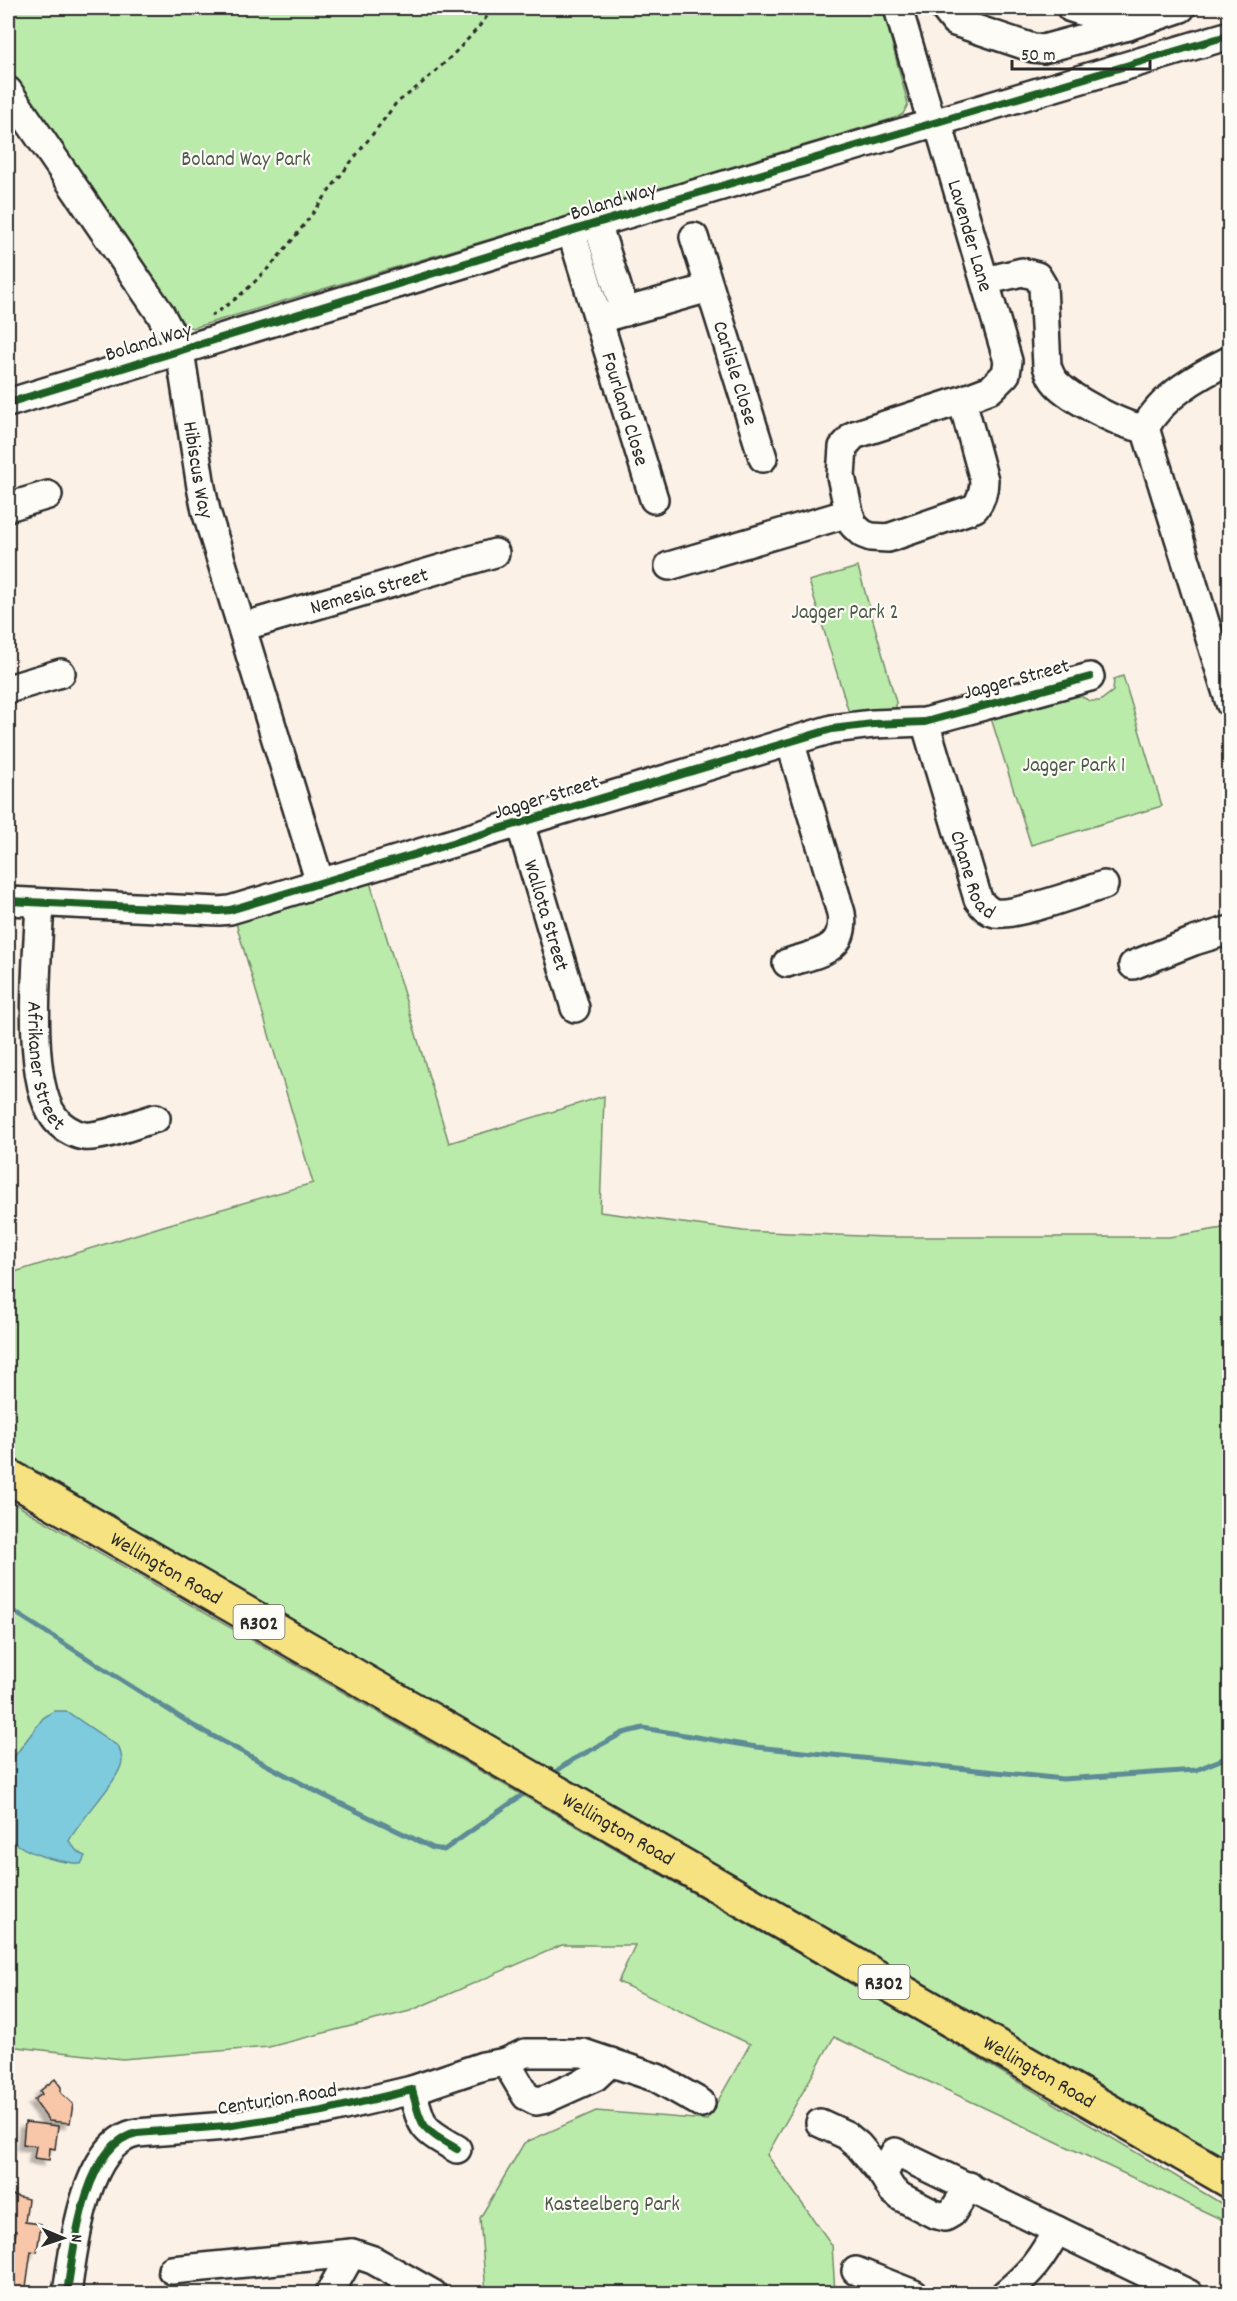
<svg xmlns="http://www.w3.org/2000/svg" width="1237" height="2301" font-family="Dekko,sans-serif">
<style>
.green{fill:#bbebaa;stroke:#738b6a;stroke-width:1.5}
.water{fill:#7fcbde;stroke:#5d8b96;stroke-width:1.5}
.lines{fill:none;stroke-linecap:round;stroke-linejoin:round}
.stream{stroke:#5d8b96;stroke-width:5}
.building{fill:#f8c6a8;stroke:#2b2b2b;stroke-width:1.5;filter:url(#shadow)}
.minor-casing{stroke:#2b2b2b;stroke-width:32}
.major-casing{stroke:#2b2b2b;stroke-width:38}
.path{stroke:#2b2b2b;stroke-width:3;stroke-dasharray:4.5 4.5;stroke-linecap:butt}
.minor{stroke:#fdfcf7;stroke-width:27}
.major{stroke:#f6e281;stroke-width:33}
.cycleway-casing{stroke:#fdfcf7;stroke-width:11}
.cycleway{stroke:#1b5e20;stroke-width:8}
.labels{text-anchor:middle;stroke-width:4.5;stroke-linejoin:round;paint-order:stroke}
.shield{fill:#fdfcf7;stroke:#6a6a68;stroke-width:1.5}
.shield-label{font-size:20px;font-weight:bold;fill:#2b2b2b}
.park-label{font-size:21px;fill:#4f5b4b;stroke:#fdfcf7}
.street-label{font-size:21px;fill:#2b2b2b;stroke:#fdfcf7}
</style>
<defs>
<filter id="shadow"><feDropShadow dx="-5.5" dy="5.5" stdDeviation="1.5" flood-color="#0004"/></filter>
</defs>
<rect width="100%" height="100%" fill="#fcf1e7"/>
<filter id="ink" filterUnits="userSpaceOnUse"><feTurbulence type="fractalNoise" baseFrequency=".0167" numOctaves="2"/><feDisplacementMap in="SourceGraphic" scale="12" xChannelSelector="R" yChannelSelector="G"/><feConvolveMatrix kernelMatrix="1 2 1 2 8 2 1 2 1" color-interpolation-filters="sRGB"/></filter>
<g filter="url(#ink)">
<g class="green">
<path d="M8 8H888L890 15 885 17 908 104 903 114 898 117 193 328 186 326 177 315 173 317 8 77Z"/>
<path d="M858 567 896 702V713H849L809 581Z"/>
<path d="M1123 676 1162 806 1031 845 990 715 1076 694 1090 701H1100L1113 691 1114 679Z"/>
<path d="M369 879 449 1143 604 1096 600 1212 743 1231 885 1237H1169L1229 1227V2161L554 1773 8 1456V1274L163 1226 313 1183 235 920Z"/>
<path d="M8 1500 928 2028 1229 2208V2223L834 2037 767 2155 832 2245 835 2293H486L480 2218 524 2143 596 2111 707 2120 750 2044 618 1982 635 1945H562L410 2011 269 2047 122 2059 8 2046Z"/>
</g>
<path class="water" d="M54 1711H66L119 1747C120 1751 122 1757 122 1761 121 1779 79 1820 69 1841L76 1850 85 1856 81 1864C54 1861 29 1855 8 1838V1765L43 1718Z"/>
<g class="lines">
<g class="stream">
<path d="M8 1608 194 1726 323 1795 433 1848 444 1850 522 1795"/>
<path d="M554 1773 572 1760 623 1733 643 1728 756 1747 1063 1779 1196 1770 1230 1756"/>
</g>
</g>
<g class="building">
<path d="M55 2079 61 2087V2093L73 2104 70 2123 49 2121 34 2100 42 2094 40 2091Z"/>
<path d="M25 2122 58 2126 55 2149 50 2148 49 2160 34 2158 36 2146 23 2144Z"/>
<path d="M8 2194 28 2199 25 2222 41 2224 37 2252 31 2251 25 2294H8V2260L12 2261 16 2231 8 2230Z"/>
</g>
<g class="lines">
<defs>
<g id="minor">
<path id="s1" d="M898 8 932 123 941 133 1008 361 1006 374 991 389 962 400 854 435 843 447 841 476 849 513 854 526 863 534 871 537 888 538 975 508C982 499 984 491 984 480L962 400"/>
<path d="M944 8 955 22 1033 48 1043 49 1128 26 1181 8"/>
<path d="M1071 8 1128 26"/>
<path id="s2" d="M8 91 160 313 180 351 201 487 206 511 320 883"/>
<path d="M597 223 625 312"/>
<path id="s3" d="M571 231 654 499"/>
<path id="s4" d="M694 237 763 458"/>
<path d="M985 281 1022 272 1037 276 1043 286 1047 366C1049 372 1051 378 1056 383 1070 398 1124 428 1145 428 1162 396 1198 376 1230 360"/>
<path d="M599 319 709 288"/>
<path d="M8 403 597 223 1230 35"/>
<path d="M1145 428 1230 703"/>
<path d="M8 507 48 495"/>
<path d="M669 566 849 513"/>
<path id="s5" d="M242 627 495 553"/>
<path d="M8 689 61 673"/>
<path id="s6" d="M925 722 978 899C982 905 987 911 995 913 1017 916 1080 892 1104 885"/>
<path id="s7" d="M520 823 575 1008"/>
<path d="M8 901 219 911 230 910 832 729 873 724 925 722 1090 677"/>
<path id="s8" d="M40 903C38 953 25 1077 54 1117 60 1126 73 1134 84 1136 103 1138 137 1123 156 1118"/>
<path d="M787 963C816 953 847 952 841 913L790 741"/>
<path d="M1133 965 1194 941 1230 930"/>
<path d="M506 2062 526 2096 536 2101 546 2099 595 2077 611 2062"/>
<path d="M412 2090 483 2066 506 2062 525 2053H583L657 2078 701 2103"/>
<path d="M820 2123 846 2135 858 2145 883 2175 892 2190 901 2197 934 2214 945 2217 952 2213 969 2186"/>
<path d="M883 2175 895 2152 1189 2294"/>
<path d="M172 2270 352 2253 373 2260 433 2294"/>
<path d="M856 2271 914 2294"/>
<path d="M67 2294C73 2251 84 2143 137 2133L226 2126 323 2111 412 2090C423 2130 421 2128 457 2149"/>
<path d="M329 2294 352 2253"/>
<path d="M1005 2294C1032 2271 1040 2261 1057 2230"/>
</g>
<g id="major">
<path id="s9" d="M8 1476 1230 2181"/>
</g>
</defs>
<use href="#minor" class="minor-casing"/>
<use href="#major" class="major-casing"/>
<path class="path" d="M211 316C260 286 293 240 327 194 349 163 374 134 396 103 426 83 473 38 493 8"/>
<use href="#minor" class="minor"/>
<use href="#major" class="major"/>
<defs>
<g id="cycleway">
<path d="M8 403 597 223 1230 35"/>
<path d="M8 901 219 911 230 910 832 729 873 724 925 722 1090 677"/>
<path d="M67 2294C73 2251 84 2143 137 2133L226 2126 323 2111 412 2090C423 2130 421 2128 457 2149"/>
</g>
</defs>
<use href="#cycleway" class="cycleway-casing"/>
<use href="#cycleway" class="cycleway"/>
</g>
</g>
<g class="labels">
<g class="shield">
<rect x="233.5" y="1605" width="51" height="34" rx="4.5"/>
<rect x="858.5" y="1965" width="51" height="34" rx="4.5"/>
</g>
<g class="shield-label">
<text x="259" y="1629">R302</text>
<text x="884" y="1989">R302</text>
</g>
<g class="park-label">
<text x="246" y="165">Boland Way Park</text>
<text x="845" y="618">Jagger Park 2</text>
<text x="1074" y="771">Jagger Park 1</text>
<text x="612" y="2210">Kasteelberg Park</text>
</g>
<g class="street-label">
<text transform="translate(613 200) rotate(-17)" y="7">Boland Way</text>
<text dy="7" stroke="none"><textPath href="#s1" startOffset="240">Lavender Lane</textPath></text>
<text transform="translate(148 341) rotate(-17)" y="7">Boland Way</text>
<text dy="7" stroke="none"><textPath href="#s4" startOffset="142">Carlisle Close</textPath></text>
<text dy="7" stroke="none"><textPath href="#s3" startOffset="186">Fourland Close</textPath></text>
<text dy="7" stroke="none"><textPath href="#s2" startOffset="432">Hibiscus Way</textPath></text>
<text dy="7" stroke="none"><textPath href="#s5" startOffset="132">Nemesia Street</textPath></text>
<text transform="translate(1016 678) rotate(-15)" y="7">Jagger Street</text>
<text transform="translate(546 796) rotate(-17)" y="7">Jagger Street</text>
<text dy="7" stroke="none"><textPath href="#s6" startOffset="160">Chane Road</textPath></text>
<text dy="7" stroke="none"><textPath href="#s7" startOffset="96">Wallota Street</textPath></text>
<text dy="7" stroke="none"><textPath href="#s8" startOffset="164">Afrikaner Street</textPath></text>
<text dy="7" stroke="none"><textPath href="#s9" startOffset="183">Wellington Road</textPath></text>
<text dy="7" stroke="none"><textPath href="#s9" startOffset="705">Wellington Road</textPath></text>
<text dy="7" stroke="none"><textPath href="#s9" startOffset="1191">Wellington Road</textPath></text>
<text transform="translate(277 2098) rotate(-9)" y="7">Centurion Road</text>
</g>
</g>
<rect width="1237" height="2301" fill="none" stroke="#fdfcf7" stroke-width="30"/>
<rect x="15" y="15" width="1207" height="2271" fill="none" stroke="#2b2b2b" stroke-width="2" filter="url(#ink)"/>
<g transform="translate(63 2238) rotate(92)" stroke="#fdfcf7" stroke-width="4.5" paint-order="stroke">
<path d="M0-4.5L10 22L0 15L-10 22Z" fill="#2b2b2b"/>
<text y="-9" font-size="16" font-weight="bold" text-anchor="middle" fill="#2b2b2b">N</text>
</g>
<path d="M1012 60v9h138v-9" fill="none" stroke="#2b2b2b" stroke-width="3"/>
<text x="1021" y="60" font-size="18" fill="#2b2b2b" stroke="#fdfcf7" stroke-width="4.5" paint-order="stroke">50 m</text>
</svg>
